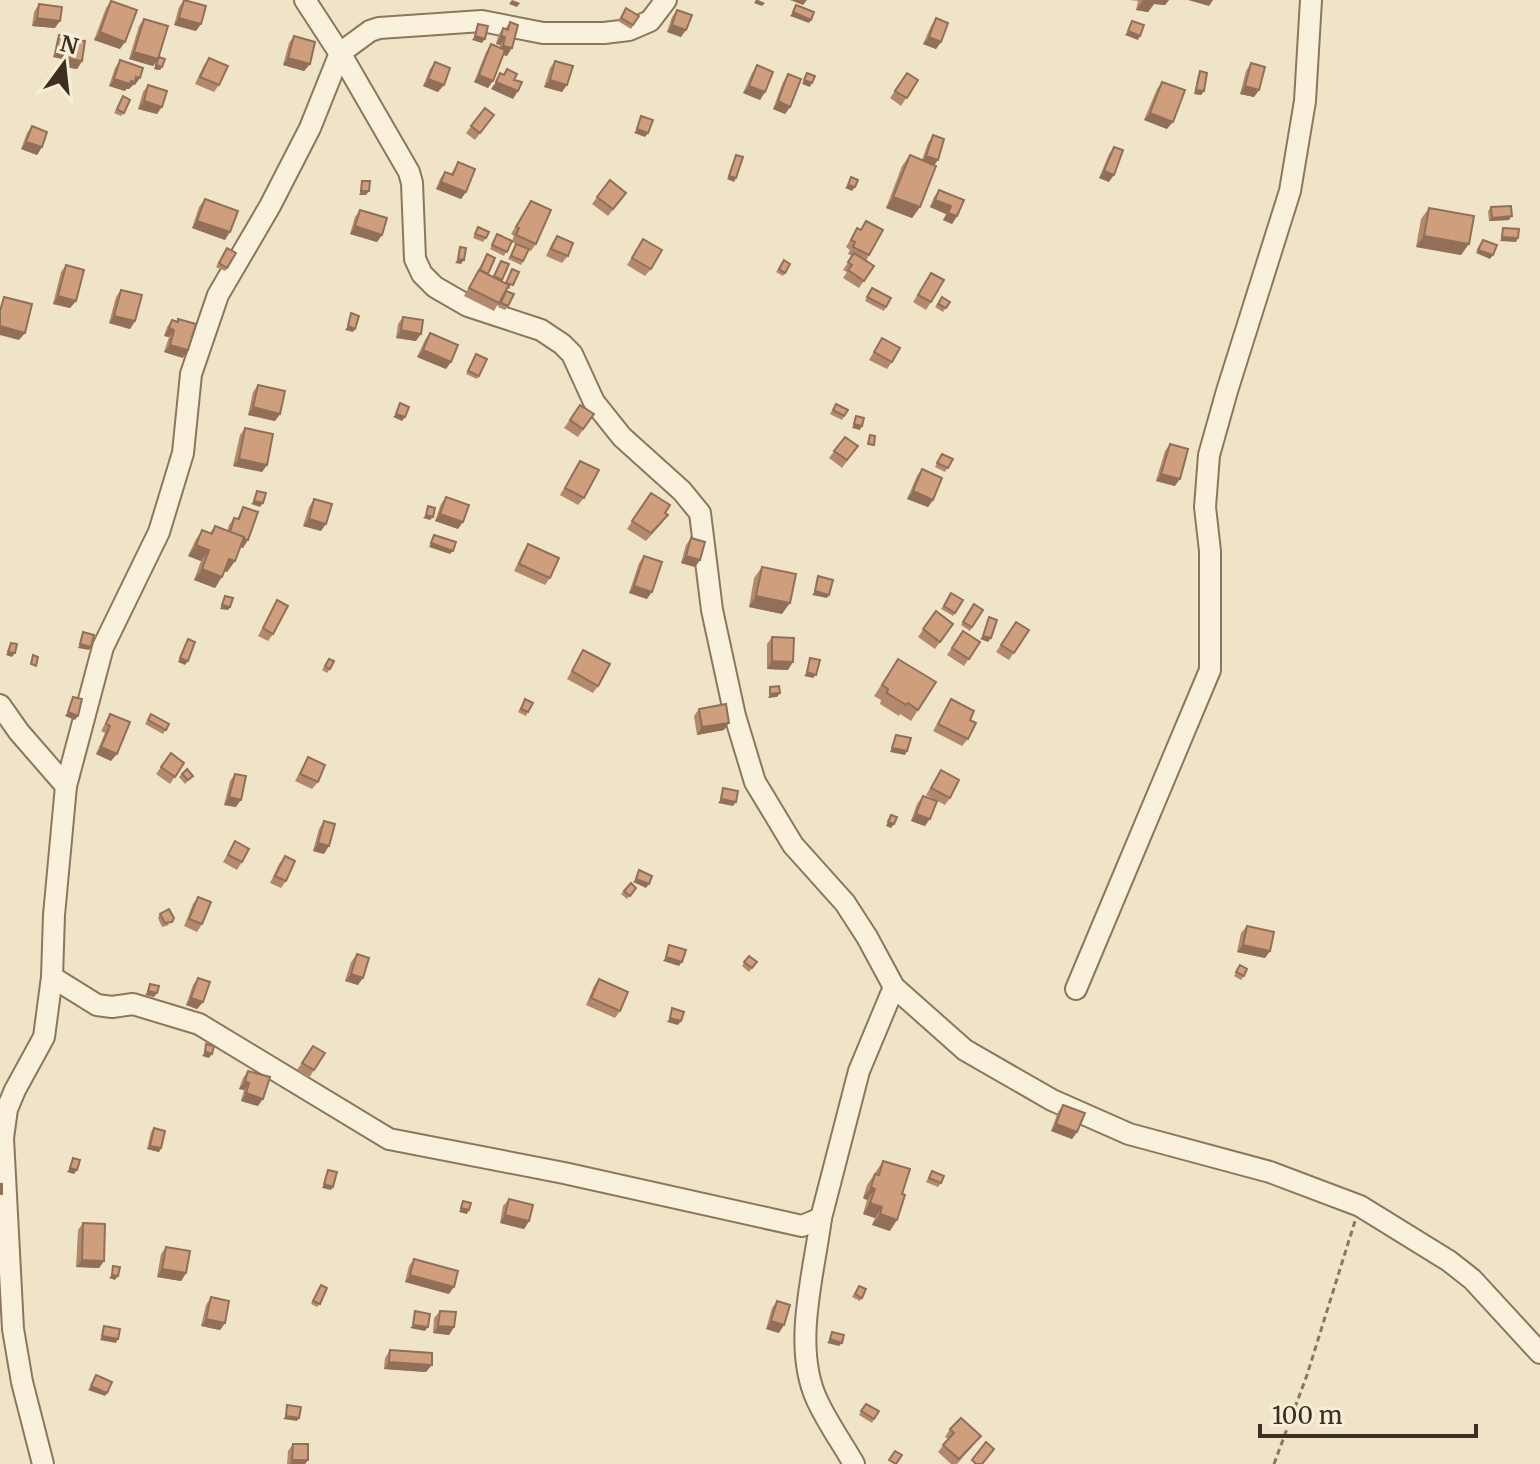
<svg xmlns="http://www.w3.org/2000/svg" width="1540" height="1464" font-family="Merriweather,serif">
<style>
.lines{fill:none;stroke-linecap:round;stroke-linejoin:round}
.minor-casing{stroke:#8d765c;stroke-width:24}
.path{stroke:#8d765c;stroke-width:3;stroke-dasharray:6 4;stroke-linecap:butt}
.minor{stroke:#faf1dc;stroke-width:20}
.wall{fill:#b2896c}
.shaded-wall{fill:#916f58}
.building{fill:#cf9f7d;stroke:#916f58;stroke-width:2}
</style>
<rect width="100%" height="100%" fill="#f0e4c8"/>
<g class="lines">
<defs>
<g id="minor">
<path d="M305 0 346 63 409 172 412 183 415 259 422 274 435 287 468 306 541 330 562 344 572 354 594 402 622 437 682 491 700 513 712 610 735 716 755 782 793 845 845 903 867 937 894 987 965 1050 1052 1100 1129 1134 1270 1172 1360 1206 1449 1261 1472 1279 1540 1353"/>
<path d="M0 705 19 732 66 786"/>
<path d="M52 977 97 1005 112 1007 133 1004 199 1024 389 1139 564 1173 802 1226 821 1218 859 1071 894 987"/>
<path d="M1076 989 1210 670V551L1205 507 1209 455 1227 391 1290 191 1305 101 1311 0"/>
<path d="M821 1218C814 1274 792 1346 817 1400 827 1422 842 1443 854 1464"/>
<path d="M43 1464 22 1382 13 1329 3 1138 7 1109 15 1090 44 1037 52 977 54 915 66 786 103 647 159 532 183 453 191 374 218 295 270 206 310 128 340 53 370 31 379 28 482 21 543 33H604L629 30 650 21 666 0"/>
</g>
</defs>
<use href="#minor" class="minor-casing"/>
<path class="path" d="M1274 1464 1307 1375 1355 1221"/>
<use href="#minor" class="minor"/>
</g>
<g class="wall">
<path d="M184 0 196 31 174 25 179 7Z"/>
<path d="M1130 0H1169L1165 5 1154 4 1148 12 1136 10 1138 1Z"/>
<path d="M111 1 120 49 94 40 106 8Z"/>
<path d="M39 4 55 28 32 26 34 12Z"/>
<path d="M626 8 639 16 631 29 618 21Z"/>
<path d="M677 10 681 37 667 32 672 17Z"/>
<path d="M936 18 941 42 936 49 923 44 931 26Z"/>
<path d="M144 19 162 67 160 70 154 69 156 62 153 66 129 59 139 26Z"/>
<path d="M510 22 507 56 503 55 488 88 474 82 486 52 491 44 499 48 500 45 496 44 498 36 503 28 505 29Z"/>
<path d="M59 35 67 47 73 40 82 61 77 69 65 67 67 48 66 56 63 59 53 57 57 39Z"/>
<path d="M294 36 310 64 304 71 283 65 289 43Z"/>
<path d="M209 58 219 85 214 92 195 84 204 65Z"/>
<path d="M120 60 135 85H133L129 89H126L125 91 109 86 115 68Z"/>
<path d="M555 61 562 92 544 87 550 68Z"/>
<path d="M435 62 438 92 423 86 430 69Z"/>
<path d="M1251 63 1259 90 1254 97 1240 94 1246 71Z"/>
<path d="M757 65 765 92 760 100 743 93 752 73Z"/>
<path d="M1200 71 1204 91 1201 95 1194 94 1198 75Z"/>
<path d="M907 73 918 80 901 106 890 98Z"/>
<path d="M788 74 790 107 785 114 773 109 783 82Z"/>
<path d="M1162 82 1167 129 1144 120 1157 89Z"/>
<path d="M148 85 157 114 138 109 143 92Z"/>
<path d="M123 96 124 113 121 116 114 113Z"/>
<path d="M485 108 494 115 475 140 466 133Z"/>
<path d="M32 126 42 147 37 155 21 149 27 133Z"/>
<path d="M933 135 934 165 920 207 912 218 886 208 902 166 910 155 922 160 928 143Z"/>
<path d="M1114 147 1109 182 1099 178 1109 154Z"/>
<path d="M458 162 466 192 461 199 436 189 440 179 445 172 451 174Z"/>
<path d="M610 180 626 193 608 216 592 204Z"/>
<path d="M939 190 957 216 952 224 943 220 946 214 930 207 934 197Z"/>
<path d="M205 199 225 240 192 228 199 207Z"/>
<path d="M531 201 536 244 531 251 529 250 521 265 508 259 516 244 511 242 504 256 490 249 497 234 512 241 514 236 511 234Z"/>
<path d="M1491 207 1509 220 1489 221 1488 211Z"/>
<path d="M1429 208 1461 255 1416 247 1421 219Z"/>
<path d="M360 210 382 235 377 242 350 234 355 217Z"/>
<path d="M866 221 869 255 866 261 874 266 859 288 843 278 847 272 843 270 852 256 848 254 850 250 846 247 857 228 860 230Z"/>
<path d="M478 227 486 238 483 242 473 238Z"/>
<path d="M557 236 568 256 562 263 546 256 552 243Z"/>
<path d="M643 239 651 269 645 276 627 265Z"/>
<path d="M224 252 227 268 225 271 216 267Z"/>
<path d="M487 254 488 274 493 277 501 261 509 264 501 281 505 283 512 269 510 289 507 288 494 311 464 296Z"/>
<path d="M784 260 790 264 783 276 776 272Z"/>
<path d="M66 265 76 301 70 308 53 304 61 272Z"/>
<path d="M931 273V302L926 310 913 302Z"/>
<path d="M872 288 886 307 884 311 865 301Z"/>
<path d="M121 290 135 321 130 329 109 323 116 297Z"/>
<path d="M504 295 508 306 505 310 498 307Z"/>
<path d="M942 297 950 302 943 312 935 307Z"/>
<path d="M403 317 416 341 396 338 398 324Z"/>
<path d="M178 319 183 358 164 352 169 337 164 336 167 327 172 320 177 322Z"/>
<path d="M430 333 446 369 417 357 425 340Z"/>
<path d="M882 338 892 362 887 369 869 360Z"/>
<path d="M476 354 479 376 477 379 466 374Z"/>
<path d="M258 385 280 414 275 421 248 415 253 392Z"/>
<path d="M836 404 848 410 842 420 830 414Z"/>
<path d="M580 405 594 414 578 437 564 428Z"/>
<path d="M245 428 267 465 262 472 233 466 240 435Z"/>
<path d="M845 437 858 446 842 468 829 458Z"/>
<path d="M1170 444 1175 486 1156 481 1165 451Z"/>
<path d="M940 457 953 459 945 472 935 467Z"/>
<path d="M580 461 584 498 578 505 560 495Z"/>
<path d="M922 469 933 500 928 507 907 499 917 476Z"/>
<path d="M651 493 665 513 663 522 646 541 627 529Z"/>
<path d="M446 497 458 529 435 521 441 504Z"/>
<path d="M314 499 321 531 303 526 309 507Z"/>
<path d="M243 507V548L240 547 235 561 227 572 225 571 215 588 194 580 201 561 188 556 195 541 202 530 210 533 215 526 227 531 229 525 234 518 237 519Z"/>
<path d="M691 538 700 560 695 567 681 563 686 545Z"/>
<path d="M528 544 550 578 545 585 514 571 523 552Z"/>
<path d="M644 556 647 599 629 593 639 563Z"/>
<path d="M762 567 782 614 749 607 754 578Z"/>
<path d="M951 593 963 600 953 616 941 609Z"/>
<path d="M277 600 273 634 268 641 258 636Z"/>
<path d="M974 604 983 610 970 631 961 625Z"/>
<path d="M936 611 953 624 935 649 918 637Z"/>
<path d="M1016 622 1029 630 1009 660 996 652Z"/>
<path d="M963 631 980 642 964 666 947 655Z"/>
<path d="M772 637 788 670 767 669V644Z"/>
<path d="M583 650 598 686 593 693 567 679Z"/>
<path d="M329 659 330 669 327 673 322 670Z"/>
<path d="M898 659 936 682 911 721 900 714 899 716 880 704 881 700 874 696Z"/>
<path d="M525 699 528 712 526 716 518 712Z"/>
<path d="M951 699 970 720 968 739 962 746 933 731Z"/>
<path d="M699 709 724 730 697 735 694 716Z"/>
<path d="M110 714 111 761 96 754 105 733 101 731Z"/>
<path d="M151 714 169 724 163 734 145 724Z"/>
<path d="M171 753 184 763 170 784 156 774Z"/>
<path d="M308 757 318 782 312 789 295 781Z"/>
<path d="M941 770 950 798 945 805 926 795Z"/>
<path d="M182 774 190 779 185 784 179 777Z"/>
<path d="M235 774 236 807 224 805 230 781Z"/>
<path d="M923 796 925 826 911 821 917 804Z"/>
<path d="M324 821V854L313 851 319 829Z"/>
<path d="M235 841 242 862 237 870 223 862Z"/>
<path d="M285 856 286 881 281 888 270 883 279 864Z"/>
<path d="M631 883 636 888 627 899 621 894Z"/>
<path d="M198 897 202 924 197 932 184 926 193 904Z"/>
<path d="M160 914 169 925 162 927 158 918Z"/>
<path d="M1247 926 1270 951 1265 958 1237 952 1241 933Z"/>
<path d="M357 954 358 985 345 981 351 962Z"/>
<path d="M749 956 757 962 749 972 742 966Z"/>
<path d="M1240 965 1244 976 1241 980 1234 976Z"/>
<path d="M198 978 203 1002 197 1009 186 1005 193 985Z"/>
<path d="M599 979 620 1011 615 1018 586 1005 594 986Z"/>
<path d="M313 1046 325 1053 309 1078 297 1070Z"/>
<path d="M248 1071 258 1106 241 1101 244 1090 239 1089 243 1078Z"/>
<path d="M1063 1105 1077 1132 1072 1139 1051 1131 1058 1112Z"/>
<path d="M154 1128 161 1148 159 1152 147 1149 151 1132Z"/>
<path d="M883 1161 890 1231 872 1225 875 1218 863 1214 867 1200 863 1198 867 1185Z"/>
<path d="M932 1171 941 1183 938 1187 926 1182Z"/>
<path d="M509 1199 529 1221 524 1229 500 1223 503 1206Z"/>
<path d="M83 1223 104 1261 99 1268 76 1267 78 1230Z"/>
<path d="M166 1247 186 1273 181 1281 157 1277 161 1254Z"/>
<path d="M414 1259 449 1294 405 1282 409 1266Z"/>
<path d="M321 1285 320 1304 317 1307 311 1304Z"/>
<path d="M859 1286 862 1298 860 1301 852 1297Z"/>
<path d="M211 1297 225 1323 220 1330 201 1326 206 1305Z"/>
<path d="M777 1301 779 1333 766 1329 772 1308Z"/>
<path d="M440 1311 454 1327 449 1335 433 1333 434 1318Z"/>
<path d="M390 1350 426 1372 384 1369 385 1358Z"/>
<path d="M866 1404 879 1411 872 1423 859 1415Z"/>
<path d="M950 1429 975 1443 957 1464H951L938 1452 948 1439 945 1437Z"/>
<path d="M293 1444 308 1460 305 1464H287L288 1451Z"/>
</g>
<g class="shaded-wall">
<path d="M512 0 520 3 517 7 509 4Z"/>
<path d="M756 0H758L765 3 762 6 754 3Z"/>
<path d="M790 0H807L803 5Z"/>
<path d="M1143 0H1169L1165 5 1154 4 1148 12 1136 10Z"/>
<path d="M1188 0H1213L1209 6Z"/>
<path d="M793 12 811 20 809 23 790 16Z"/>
<path d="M37 18 60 21 55 28 32 26Z"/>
<path d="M179 18 201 24 196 31 174 25Z"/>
<path d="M672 25 686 30 681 37 667 32Z"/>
<path d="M1128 31 1140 36 1138 40 1125 35Z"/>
<path d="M100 32 125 42 120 49 94 40Z"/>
<path d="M475 36 485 39 482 43 472 40Z"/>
<path d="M501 36 505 37 500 45 496 44Z"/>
<path d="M929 37 941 42 936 49 923 44Z"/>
<path d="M503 46 512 48 507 56 498 53Z"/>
<path d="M134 52 158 59 153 66 129 59Z"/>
<path d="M56 53 66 56 63 59 53 57Z"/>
<path d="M288 58 310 64 304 71 283 65Z"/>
<path d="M70 59 82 61 77 69 65 67Z"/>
<path d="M156 65 162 67 160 70 154 69Z"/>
<path d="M479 75 493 81 488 88 474 82Z"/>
<path d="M136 77 140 78 135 85H133L129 89H126L125 91 109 86 114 79Z"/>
<path d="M428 79 444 85 438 92 423 86Z"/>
<path d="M550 80 567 85 562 92 544 87Z"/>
<path d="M804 80 812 83 810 87 802 84Z"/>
<path d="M496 82 518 91 513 99 491 89Z"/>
<path d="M749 86 765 92 760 100 743 93Z"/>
<path d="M1245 86 1259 90 1254 97 1240 94Z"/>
<path d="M1196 90 1204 91 1201 95 1194 94Z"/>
<path d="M144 101 162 107 157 114 138 109Z"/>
<path d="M778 101 790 107 785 114 773 109Z"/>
<path d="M1150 113 1173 122 1167 129 1144 120Z"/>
<path d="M637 129 648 133 645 137 634 133Z"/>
<path d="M26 142 42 147 37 155 21 149Z"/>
<path d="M926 156 938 160 933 167 921 163Z"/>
<path d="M1104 171 1114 175 1109 182 1099 178Z"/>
<path d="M729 176 736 178 734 182 727 179Z"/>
<path d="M441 182 466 192 461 199 436 189Z"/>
<path d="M848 185 855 187 852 191 845 188Z"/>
<path d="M361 191H369L366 195H359Z"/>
<path d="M893 197 920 207 912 218 886 208Z"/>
<path d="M935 200 951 206 946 214 930 207Z"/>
<path d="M948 213 957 216 952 224 943 220Z"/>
<path d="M1512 216 1509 220 1489 221 1492 218Z"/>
<path d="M197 221 230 232 225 240 192 228Z"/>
<path d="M355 226 382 235 377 242 350 234Z"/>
<path d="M1424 236 1469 244 1461 255 1416 247Z"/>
<path d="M1502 237 1518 238 1516 242 1500 241Z"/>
<path d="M1478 250 1493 255 1490 259 1476 253Z"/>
<path d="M458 259 464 260 461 264 455 263Z"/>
<path d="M58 296 76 301 70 308 53 304Z"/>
<path d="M114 316 135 321 130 329 109 323Z"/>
<path d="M0 326 25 333 19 340 0 335Z"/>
<path d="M348 326 355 329 353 332 345 330Z"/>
<path d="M169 328 174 330 169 337 164 336Z"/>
<path d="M401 330 421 334 416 341 396 338Z"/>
<path d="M170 345 188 350 183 358 164 352Z"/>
<path d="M423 350 451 362 446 369 417 357Z"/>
<path d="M253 407 280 414 275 421 248 415Z"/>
<path d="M396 414 405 417 402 421 393 417Z"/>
<path d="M854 424 862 426 860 430 852 428Z"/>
<path d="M239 459 267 465 262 472 233 466Z"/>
<path d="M1161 474 1180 479 1175 486 1156 481Z"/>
<path d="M913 491 933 500 928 507 907 499Z"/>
<path d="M254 501 263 503 260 507 251 504Z"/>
<path d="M440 514 463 522 458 529 435 521Z"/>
<path d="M426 515 433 517 430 520 423 518Z"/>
<path d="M309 519 326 524 321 531 303 526Z"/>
<path d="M229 534 248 540 243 548 224 541Z"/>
<path d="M431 543 453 551 450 554 429 547Z"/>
<path d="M196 545 209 550 201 561 188 556Z"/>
<path d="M686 556 700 560 695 567 681 563Z"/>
<path d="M229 559 235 561 227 572 222 570Z"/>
<path d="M202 569 222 577 215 588 194 580Z"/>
<path d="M634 586 652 592 647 599 629 593Z"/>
<path d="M815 591 829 595 827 598 812 595Z"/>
<path d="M756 596 790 603 782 614 749 607Z"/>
<path d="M222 605 230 607 228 610 220 609Z"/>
<path d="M983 636 991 638 988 642 980 639Z"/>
<path d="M80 644 91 647 89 650 78 648Z"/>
<path d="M8 652 15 653 12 657 6 655Z"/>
<path d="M180 658 188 661 185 665 178 662Z"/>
<path d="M772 661 793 662 788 670 767 669Z"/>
<path d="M807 672 816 675 813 678 804 676Z"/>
<path d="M780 693 777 697 768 698 770 694Z"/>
<path d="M68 712 78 716 75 720 65 716Z"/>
<path d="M729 723 724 730 697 735 702 727Z"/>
<path d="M101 747 117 754 111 761 96 754Z"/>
<path d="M892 748 907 751 905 755 890 752Z"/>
<path d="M229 797 241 800 236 807 224 805Z"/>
<path d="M721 799 736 802 733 806 718 803Z"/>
<path d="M916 814 930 819 925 826 911 821Z"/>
<path d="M888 822 894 824 891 828 886 826Z"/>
<path d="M318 843 329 846 324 854 313 851Z"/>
<path d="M636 879 649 884 646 888 633 882Z"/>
<path d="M1243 945 1270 951 1265 958 1237 952Z"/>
<path d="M666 957 682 962 679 966 663 961Z"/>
<path d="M351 974 363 978 358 985 345 981Z"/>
<path d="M148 991 157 993 154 997 145 995Z"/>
<path d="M191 998 203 1002 197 1009 186 1005Z"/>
<path d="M670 1018 681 1021 678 1025 667 1022Z"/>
<path d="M205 1052 212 1054 209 1058 202 1056Z"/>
<path d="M245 1081 249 1083 244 1090 239 1089Z"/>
<path d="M246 1093 263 1099 258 1106 241 1101Z"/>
<path d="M1056 1124 1077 1132 1072 1139 1051 1131Z"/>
<path d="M150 1146 161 1148 159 1152 147 1149Z"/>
<path d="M70 1168 77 1170 74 1174 67 1172Z"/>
<path d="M324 1184 333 1187 331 1190 322 1188Z"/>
<path d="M871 1187 875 1189 867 1200 863 1198Z"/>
<path d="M870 1203 882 1207 875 1218 863 1214Z"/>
<path d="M461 1208 469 1210 467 1214 459 1212Z"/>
<path d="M880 1214 897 1220 890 1231 872 1225Z"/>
<path d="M505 1215 529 1221 524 1229 500 1223Z"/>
<path d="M82 1260 104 1261 99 1268 76 1267Z"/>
<path d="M162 1269 186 1273 181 1281 157 1277Z"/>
<path d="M112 1275 118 1276 115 1280 109 1278Z"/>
<path d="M410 1275 454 1287 449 1294 405 1282Z"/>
<path d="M206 1319 225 1323 220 1330 201 1326Z"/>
<path d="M771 1321 784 1325 779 1333 766 1329Z"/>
<path d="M413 1325 428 1327 425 1331 410 1328Z"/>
<path d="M438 1326 454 1327 449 1335 433 1333Z"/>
<path d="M102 1336 118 1339 116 1343 100 1340Z"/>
<path d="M830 1339 842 1343 839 1346 827 1343Z"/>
<path d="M389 1362 432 1365 426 1372 384 1369Z"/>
<path d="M91 1386 107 1393 105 1396 88 1390Z"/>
<path d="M286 1416 299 1418 297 1421 283 1419Z"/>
<path d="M292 1460H308L305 1464H290Z"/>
</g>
<g class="building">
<path d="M184 0 206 6 201 24 179 18Z"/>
<path d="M111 1 137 10 125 42 100 32Z"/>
<path d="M39 4 62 7 60 21 37 18Z"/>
<path d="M796 5 814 12 811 20 793 12Z"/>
<path d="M626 8 639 16 633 25 621 18Z"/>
<path d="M677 10 692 15 686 30 672 25Z"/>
<path d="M936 18 948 23 941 42 929 37Z"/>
<path d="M144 19 168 26 158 59 134 52Z"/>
<path d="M1132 21 1144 25 1140 36 1128 31Z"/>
<path d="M510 22 518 25 512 48 503 46 505 37 501 36 503 28 508 30Z"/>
<path d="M478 24 488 26 485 39 475 36Z"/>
<path d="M59 35 69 37 66 56 56 53Z"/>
<path d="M294 36 315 42 310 64 288 58Z"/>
<path d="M73 40 85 41 82 61 70 59Z"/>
<path d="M491 44 505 50 493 81 479 75Z"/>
<path d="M159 57 165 59 162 67 156 65Z"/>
<path d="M209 58 228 66 219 85 200 77Z"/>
<path d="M120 60 143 68 140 78 136 77 135 82 131 81 130 84 114 79Z"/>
<path d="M555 61 573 66 567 85 550 80Z"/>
<path d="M435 62 450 68 444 85 428 79Z"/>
<path d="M1251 63 1265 67 1259 90 1245 86Z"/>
<path d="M757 65 773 72 765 92 749 86Z"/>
<path d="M507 69 517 74 514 80 522 82 518 91 496 82 500 73 504 75Z"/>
<path d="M1200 71 1207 73 1204 91 1196 90Z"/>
<path d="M807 73 815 76 812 83 804 80Z"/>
<path d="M907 73 918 80 907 98 895 91Z"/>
<path d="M788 74 801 79 790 107 778 101Z"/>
<path d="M1162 82 1185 90 1173 122 1150 113Z"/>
<path d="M148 85 167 91 162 107 144 101Z"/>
<path d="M123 96 130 100 124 113 117 109Z"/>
<path d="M485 108 494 115 480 133 471 126Z"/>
<path d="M641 116 653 120 648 133 637 129Z"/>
<path d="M32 126 47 132 42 147 26 142Z"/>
<path d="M933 135 944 139 938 160 926 156Z"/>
<path d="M1114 147 1123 150 1114 175 1104 171Z"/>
<path d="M736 155 743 157 736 178 729 176Z"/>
<path d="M910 155 936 166 920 207 893 197Z"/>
<path d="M458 162 475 169 466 192 441 182 445 172 453 175Z"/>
<path d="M851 177 858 180 855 187 848 185Z"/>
<path d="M610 180 626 193 613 209 597 197Z"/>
<path d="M362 181H370L369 191H361Z"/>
<path d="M939 190 964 200 957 216 948 213 951 206 935 200Z"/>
<path d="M205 199 238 211 230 232 197 221Z"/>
<path d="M531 201 551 210 536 244 516 235 519 228 516 227Z"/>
<path d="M1511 206 1512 216 1492 218 1491 207Z"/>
<path d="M1429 208 1474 216 1469 244 1424 236Z"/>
<path d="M360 210 387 218 382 235 355 226Z"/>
<path d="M866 221 883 230 869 255 853 247 855 242 851 240 857 228 861 230Z"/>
<path d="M478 227 489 232 486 238 475 234Z"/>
<path d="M1503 228 1519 229 1518 238 1502 237Z"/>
<path d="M497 234 512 241 507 252 492 245Z"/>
<path d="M557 236 573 243 568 256 551 249Z"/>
<path d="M643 239 662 250 651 269 632 258Z"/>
<path d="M1483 240 1497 245 1493 255 1478 250Z"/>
<path d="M516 244 529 249 523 261 511 256Z"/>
<path d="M460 247 466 248 464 260 458 259Z"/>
<path d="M227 248 236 253 227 268 219 263Z"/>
<path d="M854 253 874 266 864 281 848 270 852 265 848 262Z"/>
<path d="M487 254 495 258 488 274 480 270Z"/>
<path d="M784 260 790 264 785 273 779 269Z"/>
<path d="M501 261 509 264 502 280 494 276Z"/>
<path d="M66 265 84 270 76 301 58 296Z"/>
<path d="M512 269 519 272 513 285 506 283Z"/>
<path d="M479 270 509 285 499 303 469 288Z"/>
<path d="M931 273 944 280 931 302 918 295Z"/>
<path d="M872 288 891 298 886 307 867 297Z"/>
<path d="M121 290 142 295 135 321 114 316Z"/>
<path d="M506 291 514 294 508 306 501 303Z"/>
<path d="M4 297 32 304 25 333 0 326V311Z"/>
<path d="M942 297 950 302 946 308 938 304Z"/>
<path d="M351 313 359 316 355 329 348 326Z"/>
<path d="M403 317 423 320 421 334 401 330Z"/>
<path d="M178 319 196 324 188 350 170 345 174 330 169 328 172 320 178 322Z"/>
<path d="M430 333 458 345 451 362 423 350Z"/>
<path d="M882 338 900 348 892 362 874 352Z"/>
<path d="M476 354 487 359 479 376 468 371Z"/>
<path d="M258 385 285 391 280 414 253 407Z"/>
<path d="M400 403 409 407 405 417 396 414Z"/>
<path d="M836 404 848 410 844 416 833 410Z"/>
<path d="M580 405 594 414 583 429 570 420Z"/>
<path d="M856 416 864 418 862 426 854 424Z"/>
<path d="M245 428 273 434 267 465 239 459Z"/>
<path d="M870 435 875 436 874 445 868 444Z"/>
<path d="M845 437 858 446 847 460 834 451Z"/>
<path d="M1170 444 1188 449 1180 479 1161 474Z"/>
<path d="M942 454 953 459 948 468 937 463Z"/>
<path d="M580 461 599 470 584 498 565 488Z"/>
<path d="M922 469 942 478 933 500 913 491Z"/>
<path d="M257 491 266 493 263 503 254 501Z"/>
<path d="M651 493 670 505 665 513 668 515 651 533 632 521Z"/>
<path d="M446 497 469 505 463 522 440 514Z"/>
<path d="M314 499 332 504 326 524 309 519Z"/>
<path d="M428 506 435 508 433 517 426 515Z"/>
<path d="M243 507 258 512 248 540 244 539V537L230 532 234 518 239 519Z"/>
<path d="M215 526 244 537 235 561 229 559 222 577 202 569 209 550 196 545 202 530 212 534Z"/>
<path d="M434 535 456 542 453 551 431 543Z"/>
<path d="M691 538 705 542 700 560 686 556Z"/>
<path d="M528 544 559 558 550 578 519 564Z"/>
<path d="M644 556 662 562 652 592 634 586Z"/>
<path d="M762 567 796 574 790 603 756 596Z"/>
<path d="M818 576 833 580 829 595 815 591Z"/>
<path d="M951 593 963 600 955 613 944 606Z"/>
<path d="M225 596 233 598 230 607 222 605Z"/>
<path d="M277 600 288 606 273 634 263 628Z"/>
<path d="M974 604 983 610 972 627 963 622Z"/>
<path d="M936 611 953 624 940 642 923 629Z"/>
<path d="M989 617 997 620 991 638 983 636Z"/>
<path d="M1016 622 1029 630 1014 653 1001 645Z"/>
<path d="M963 631 980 642 969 659 952 648Z"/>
<path d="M83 632 94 635 91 647 80 644Z"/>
<path d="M772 637 794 638 793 662 772 661Z"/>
<path d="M188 639 195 642 188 661 180 658Z"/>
<path d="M11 643 17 644 15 653 8 652Z"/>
<path d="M583 650 610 664 598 686 572 671Z"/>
<path d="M33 655 38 657 36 666 31 664Z"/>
<path d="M810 658 820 660 816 675 807 672Z"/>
<path d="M329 659 334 661 330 669 325 666Z"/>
<path d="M898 659 936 682 918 710 908 703 906 705 887 693 888 689 882 685Z"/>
<path d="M779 686 780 693 770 694V687Z"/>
<path d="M73 697 82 699 78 716 68 712Z"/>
<path d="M525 699 533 703 528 712 521 709Z"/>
<path d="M951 699 974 711 970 720 976 723 968 739 938 724Z"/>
<path d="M726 704 729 723 702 727 699 709Z"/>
<path d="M110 714 130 722 117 754 101 747 110 726 106 724Z"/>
<path d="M151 714 169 724 166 730 148 720Z"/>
<path d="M896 735 911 738 907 751 892 748Z"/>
<path d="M171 753 184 763 175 777 161 767Z"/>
<path d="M308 757 325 765 318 782 300 774Z"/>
<path d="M187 769 193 776 188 780 182 774Z"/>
<path d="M941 770 959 780 950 798 931 788Z"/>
<path d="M235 774 246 776 241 800 229 797Z"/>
<path d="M723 788 738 791 736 802 721 799Z"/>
<path d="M923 796 937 801 930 819 916 814Z"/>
<path d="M891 815 897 817 894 824 888 822Z"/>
<path d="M324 821 335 824 329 846 318 843Z"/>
<path d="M235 841 249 849 242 862 228 855Z"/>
<path d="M285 856 295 861 286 881 275 876Z"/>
<path d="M639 870 652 876 649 884 636 879Z"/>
<path d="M631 883 636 888 630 896 624 891Z"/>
<path d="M198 897 211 902 202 924 189 919Z"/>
<path d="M169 909 174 918 172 922 165 923 160 914Z"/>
<path d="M1247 926 1274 932 1270 951 1243 945Z"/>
<path d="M669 945 686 950 682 962 666 957Z"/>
<path d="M357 954 369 958 363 978 351 974Z"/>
<path d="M749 956 757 962 752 968 744 962Z"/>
<path d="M1240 965 1247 969 1244 976 1236 972Z"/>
<path d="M198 978 210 982 203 1002 191 998Z"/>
<path d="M599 979 628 992 620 1011 591 998Z"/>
<path d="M150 984 159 986 157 993 148 991Z"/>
<path d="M672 1008 684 1012 681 1021 670 1018Z"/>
<path d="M206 1044 214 1046 212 1054 205 1052Z"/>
<path d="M313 1046 325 1053 314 1070 302 1063Z"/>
<path d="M248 1071 270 1077 263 1099 246 1093 249 1083 245 1081Z"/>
<path d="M1063 1105 1085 1113 1077 1132 1056 1124Z"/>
<path d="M154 1128 165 1131 161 1148 150 1146Z"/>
<path d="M73 1158 80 1160 77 1170 70 1168Z"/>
<path d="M883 1161 910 1169 902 1194 905 1195 897 1220 880 1214 882 1207 870 1203 875 1189 871 1187 875 1174 879 1175Z"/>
<path d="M328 1170 337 1172 333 1187 324 1184Z"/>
<path d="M932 1171 944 1176 941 1183 929 1178Z"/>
<rect x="0" y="1184" width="2" height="10"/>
<path d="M509 1199 533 1205 529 1221 505 1215Z"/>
<path d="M463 1201 471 1203 469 1210 461 1208Z"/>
<path d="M83 1223 105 1224 104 1261 82 1260Z"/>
<path d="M166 1247 190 1251 186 1273 162 1269Z"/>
<path d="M414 1259 458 1271 454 1287 410 1275Z"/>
<path d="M113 1266 120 1267 118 1276 112 1275Z"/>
<path d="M321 1285 327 1288 320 1304 313 1301Z"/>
<path d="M859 1286 866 1289 862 1298 855 1294Z"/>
<path d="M211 1297 229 1301 225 1323 206 1319Z"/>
<path d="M777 1301 790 1305 784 1325 771 1321Z"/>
<path d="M415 1311 430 1314 428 1327 413 1325Z"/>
<path d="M440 1311 456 1312 454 1327 438 1326Z"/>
<path d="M104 1326 120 1329 118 1339 102 1336Z"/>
<path d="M832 1332 844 1335 842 1343 830 1339Z"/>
<path d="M390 1350 432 1353V1365L389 1362Z"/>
<path d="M96 1375 112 1382 107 1393 91 1386Z"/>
<path d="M866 1404 879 1411 874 1419 861 1411Z"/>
<path d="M287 1405 301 1407 299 1418 286 1416Z"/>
<path d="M961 1418 981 1436 959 1459 943 1445 954 1433 950 1429Z"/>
<path d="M986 1442 994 1449 982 1464H976L972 1460Z"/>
<path d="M293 1444H308V1460H292Z"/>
<path d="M895 1451 902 1455 896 1464 889 1460Z"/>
</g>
<g transform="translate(64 64) rotate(15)" stroke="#f7eed8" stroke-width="6" paint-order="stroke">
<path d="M0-6L14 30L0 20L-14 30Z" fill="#3d2e20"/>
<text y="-12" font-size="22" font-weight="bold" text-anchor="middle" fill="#3d2e20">N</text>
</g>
<path d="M1260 1424v12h216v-12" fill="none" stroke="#3d2e20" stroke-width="4"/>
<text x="1272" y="1424" font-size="24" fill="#3d2e20" stroke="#f7eed8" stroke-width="6" paint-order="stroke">100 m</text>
</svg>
